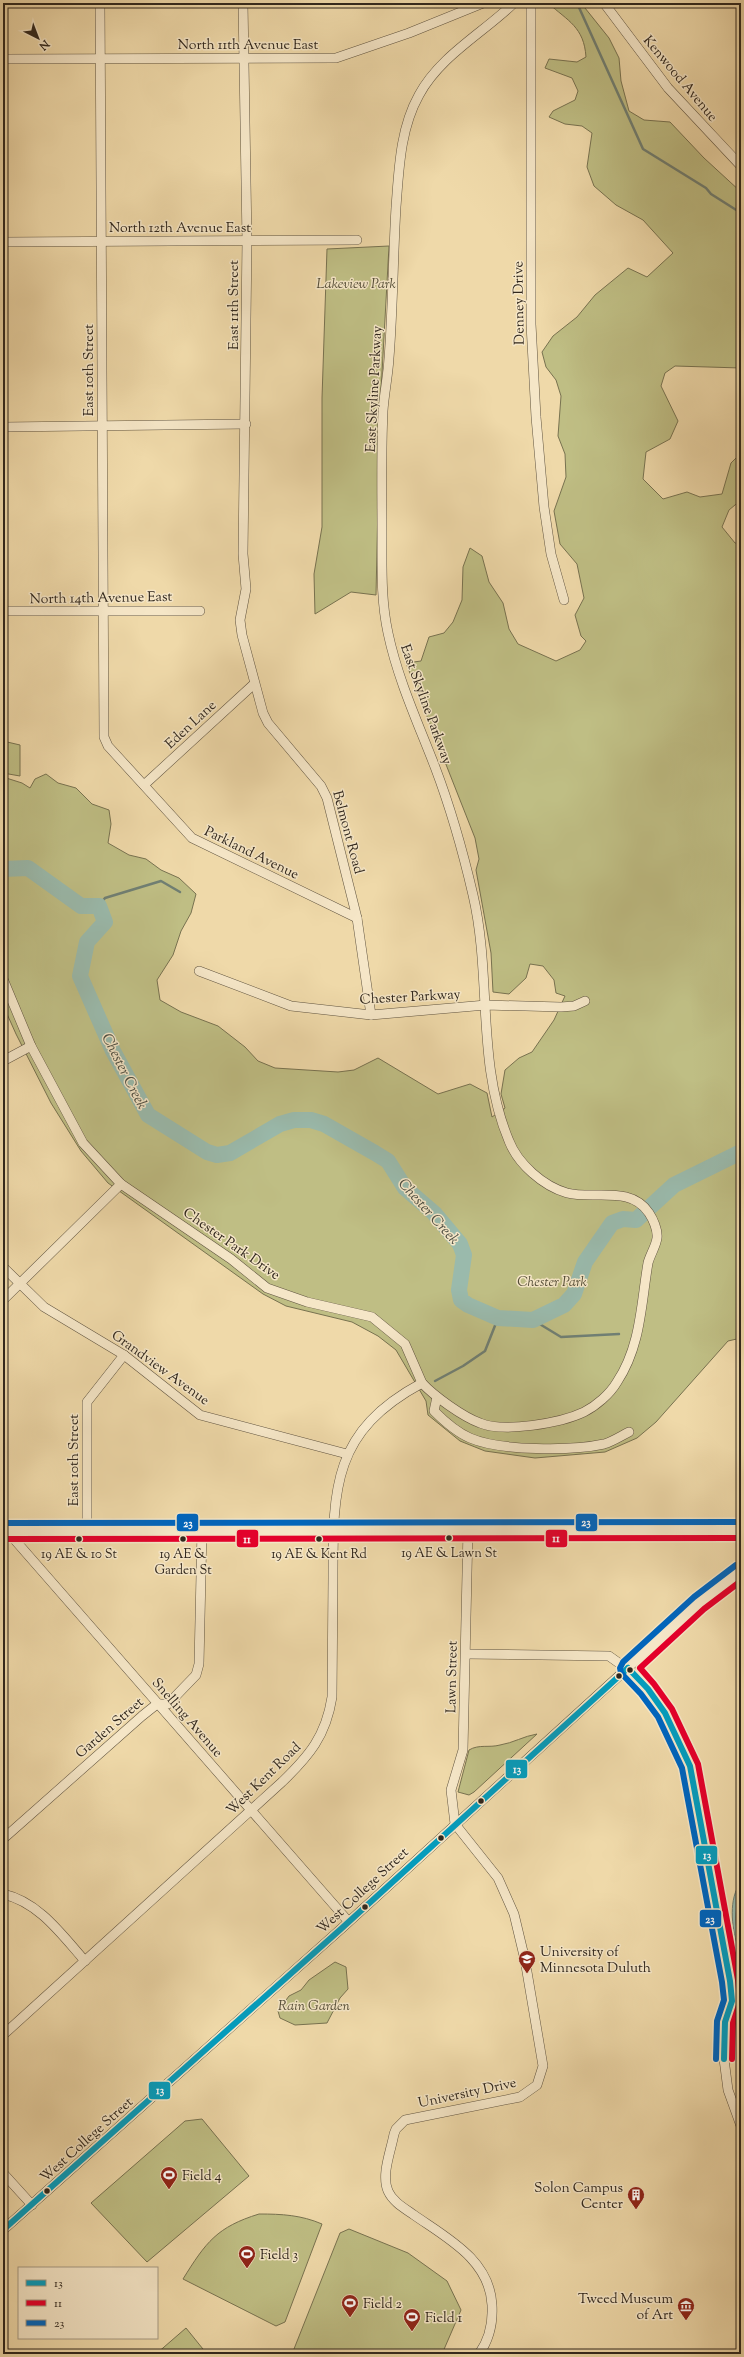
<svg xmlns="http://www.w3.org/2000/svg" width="744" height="2357" font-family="'Sorts Mill Goudy',serif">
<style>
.green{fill:#bfbe84;stroke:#787250}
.water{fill:#9abaac;stroke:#707f73}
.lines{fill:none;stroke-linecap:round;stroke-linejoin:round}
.shore{stroke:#657064;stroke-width:1}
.stream{stroke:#707f73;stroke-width:2.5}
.river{stroke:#9abaac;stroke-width:16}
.minor-tunnel{stroke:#c9b58d;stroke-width:9;stroke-dasharray:9 4.5;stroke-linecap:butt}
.minor-casing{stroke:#605440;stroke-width:10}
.minor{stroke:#f5e6c7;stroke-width:9}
.bus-1-casing{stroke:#f5e6c7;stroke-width:9}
.bus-2-casing{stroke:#f5e6c7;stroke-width:9}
.bus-3-casing{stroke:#f5e6c7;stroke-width:9}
.bus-1{stroke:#059cbc;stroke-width:6}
.bus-2{stroke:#e4002b;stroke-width:6}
.bus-3{stroke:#0065bd;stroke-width:6}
.bus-dot{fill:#30271d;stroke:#f5e6c7;stroke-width:1.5}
.labels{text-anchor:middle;stroke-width:3;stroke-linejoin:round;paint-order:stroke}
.bus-label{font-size:13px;fill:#30271d;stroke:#f5e6c7}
.street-label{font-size:14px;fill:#30271d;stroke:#f5e6c7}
.park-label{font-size:14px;font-style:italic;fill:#544d37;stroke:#f5e6c7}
.poi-label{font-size:14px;fill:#30271d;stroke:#f5e6c7;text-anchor:start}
.water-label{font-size:15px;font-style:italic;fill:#4a4c41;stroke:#f5e6c7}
.line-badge{stroke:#f5e6c7;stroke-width:1.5}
.badge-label{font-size:11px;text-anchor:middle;font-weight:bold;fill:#fff}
</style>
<rect width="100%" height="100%" fill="#efd9a9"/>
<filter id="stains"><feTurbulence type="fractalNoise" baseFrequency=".005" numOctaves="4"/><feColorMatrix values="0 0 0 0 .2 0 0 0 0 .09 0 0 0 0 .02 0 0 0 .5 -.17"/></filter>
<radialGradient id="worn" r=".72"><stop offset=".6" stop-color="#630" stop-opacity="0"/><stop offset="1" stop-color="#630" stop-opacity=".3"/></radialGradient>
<g class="green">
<path d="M548 3H581L609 38 619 58 621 81 629 111 644 120 670 122 704 158 741 192V368L675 366 665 373 661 386 678 421 670 439 646 452 643 479 663 499 687 492 700 497 722 494 731 463 741 453V500L729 510 722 527 735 543 741 544V1338L728 1341 656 1422 637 1438 605 1452 535 1458 485 1451 460 1441 428 1415 426 1401 396 1350 378 1336 352 1322 286 1306 263 1294 108 1183 81 1151 51 1103 16 1034 3 1005V777L22 783 30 788 35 779 46 774 58 783 76 788 92 804 109 810 111 824 108 843 129 855 146 859 161 870 179 878 196 894 191 913 181 931 173 955 157 980 160 1000 181 1012 218 1026 245 1047 258 1061 275 1068 338 1072 354 1070 378 1058 438 1094 470 1084 487 1093 492 1117 505 1108 501 1094 505 1070 519 1058 532 1052 554 1020 565 996 556 993 554 980 543 966 530 964 526 978 509 994 493 992 491 953 476 870 479 859 475 838 406 663 421 661 429 637 444 633 453 622 462 600 463 567 470 548 482 556 489 582 503 603 509 629 518 644 556 661 580 650 586 641 581 636 575 615 584 598 577 564 560 544 554 511 566 477 565 454 558 436 561 396 556 380 546 367 542 352 553 336 577 317 595 295 628 268 647 277 673 253 643 220 616 205 594 186 587 167 592 133 582 126 565 124 549 117 553 111 575 100 578 91 572 78 545 68 549 59 577 62 586 57C584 27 568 21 548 3Z"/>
<path d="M389 246 380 410 376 595 351 592 315 614 314 574 322 527V398L327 249Z"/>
<path d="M3 741 20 745V776L3 773Z"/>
<path d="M537 1734 474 1792 469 1795 458 1792 469 1750C479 1744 489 1748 500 1745 513 1743 524 1736 537 1734Z"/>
<path d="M335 1962 346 1967 348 1989 340 1998 327 2023 295 2025 280 2018 278 2011 289 1996 301 1990 309 1980Z"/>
<path d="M202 2119 249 2176 147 2262 91 2203 185 2121Z"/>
<path d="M259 2214C282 2214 301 2215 322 2224L285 2322 276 2326 183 2279C206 2242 217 2227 259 2214Z"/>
<path d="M349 2229 408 2253 447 2281 461 2310 442 2354H292L340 2233Z"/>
<path d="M186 2328 207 2354H156Z"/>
</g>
<path class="water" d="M741 1882V1939L737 1945C732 1926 728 1899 741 1882Z"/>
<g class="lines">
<path class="shore" d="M741 1889C737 1900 732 1929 741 1938"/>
<g class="stream">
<path d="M577 3 643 149 706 188 711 194 741 213"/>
<path d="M99 906 105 898 161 881 180 892"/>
<path d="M533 1320 561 1337 619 1334"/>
<path d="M435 1381 463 1366 485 1351 498 1318"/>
</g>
<path class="river" d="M3 869 28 868 81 906H99L105 922 87 942 80 976 113 1051 148 1115 207 1152 217 1155 230 1153 280 1124 294 1120H311L324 1124 375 1153 388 1161 405 1188 434 1213 460 1244 464 1255 459 1290 461 1300 468 1305 498 1318 533 1320 564 1305 574 1294 585 1262 612 1223 623 1219 636 1220 674 1185 741 1152"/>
<path class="minor-tunnel" d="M726 1953 730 1981"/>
<defs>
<g id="minor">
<path d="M100 3 104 737 108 746 192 838 357 918"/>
<path d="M243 3 247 241 243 554 246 589 240 620 242 635 263 713 268 723 321 786 327 798 357 918 371 1015"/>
<path d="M531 3V324L536 417 544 507 551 554 564 600"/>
<path d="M604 3 668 88 741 166"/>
<path d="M3 59 336 58 409 33 483 3"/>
<path d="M3 242 357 240"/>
<path d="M3 427 246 424"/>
<path d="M3 611H200"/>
<path d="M144 785 254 684"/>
<path d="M199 971 291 1006 371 1015 486 1005 561 1007 574 1006 585 1001"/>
<path d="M3 979 31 1046 83 1143 121 1184 231 1259 267 1288 307 1302 372 1317 405 1344 422 1383C434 1396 463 1417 480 1423 504 1433 561 1423 584 1412 596 1406 610 1394 617 1382 641 1346 641 1304 648 1263 650 1255 656 1246 657 1238 658 1230 653 1219 649 1213 630 1185 595 1200 567 1193 543 1186 518 1164 509 1141 476 1063 492 976 473 895 463 852 451 809 435 767 418 723 398 680 388 633 381 601 382 569 382 536 382 495 381 453 383 411 384 394 388 376 389 358 393 308 393 257 396 207 399 169 400 129 419 95 440 56 483 33 514 3"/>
<path d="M3 1061 31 1046"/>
<path d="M3 1267 44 1307 124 1355 200 1415 347 1454"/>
<path d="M3 1300 121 1184"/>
<path d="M437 1397 434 1411C445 1422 456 1432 470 1438 500 1451 572 1451 604 1444 612 1442 621 1436 629 1432"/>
<path d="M468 1529 463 1750 451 1790 455 1824 498 1878 514 1914 525 1960 543 2066 537 2085 520 2097 405 2120 396 2129 394 2134C391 2151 381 2174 388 2191 393 2202 404 2208 414 2215 447 2238 490 2260 492 2305 493 2322 489 2340 479 2354"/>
<path d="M87 1530V1402L124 1355"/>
<path d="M3 1531 741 1530"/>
<path d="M7 1531 348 1921"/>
<path d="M466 1654 609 1656 637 1676 656 1700 682 1745 690 1766 726 1953"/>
<path d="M3 1839 142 1716 157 1704H168L196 1675 199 1664 202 1529"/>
<path d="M3 1894C39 1902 62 1935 85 1961"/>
<path d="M730 1981 732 2001 725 2022 724 2059 728 2090 741 2126"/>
<path d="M3 2035 282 1782C309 1756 326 1736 332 1697 332 1657 333 1618 333 1578 333 1487 333 1431 422 1383"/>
<path d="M3 2173 32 2205"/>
<path d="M3 2230 342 1928 699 1603 741 1571"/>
</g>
</defs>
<use href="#minor" class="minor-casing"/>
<use href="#minor" class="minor"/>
<defs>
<g id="bus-1">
<path d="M628 1668 648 1689 665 1713 690 1766 730 1981 732 2001 725 2022 724 2059"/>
<path d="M3 2230 342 1928 628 1668"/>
</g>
<g id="bus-2">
<path d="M3 1539 741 1538"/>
<path d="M732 2059 733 2023 740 2002 738 1980 698 1764 672 1709 654 1684 640 1668 704 1609 741 1581"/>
</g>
<g id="bus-3">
<path d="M3 1523 741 1522"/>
<path d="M716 2059 717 2021 724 2000 722 1982 682 1768 658 1717 641 1694 621 1673 620 1668 623 1662 694 1597 736 1565"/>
</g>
</defs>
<use href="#bus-1" class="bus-1-casing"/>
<use href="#bus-2" class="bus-2-casing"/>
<use href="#bus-3" class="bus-3-casing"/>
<use href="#bus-1" class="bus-1"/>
<use href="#bus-2" class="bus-2"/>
<use href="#bus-3" class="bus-3"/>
</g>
<defs>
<symbol id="university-pin" viewBox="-11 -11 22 30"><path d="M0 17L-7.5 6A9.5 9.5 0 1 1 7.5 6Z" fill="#8f2418" stroke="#f5e6c7"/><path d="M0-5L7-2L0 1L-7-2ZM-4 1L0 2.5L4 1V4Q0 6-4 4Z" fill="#fff"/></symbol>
<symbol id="stadium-pin" viewBox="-11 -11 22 30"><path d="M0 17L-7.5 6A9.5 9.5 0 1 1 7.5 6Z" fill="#8f2418" stroke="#f5e6c7"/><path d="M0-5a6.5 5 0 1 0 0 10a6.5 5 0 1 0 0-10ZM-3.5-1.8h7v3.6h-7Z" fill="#fff"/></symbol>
<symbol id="building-pin" viewBox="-11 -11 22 30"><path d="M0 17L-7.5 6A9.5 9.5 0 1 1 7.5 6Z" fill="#8f2418" stroke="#f5e6c7"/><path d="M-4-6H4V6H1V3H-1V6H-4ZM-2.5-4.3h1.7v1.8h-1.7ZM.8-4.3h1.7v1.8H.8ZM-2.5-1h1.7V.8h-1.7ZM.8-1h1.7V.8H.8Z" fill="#fff"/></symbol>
<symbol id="museum-pin" viewBox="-11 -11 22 30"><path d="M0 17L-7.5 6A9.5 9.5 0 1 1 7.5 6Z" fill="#8f2418" stroke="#f5e6c7"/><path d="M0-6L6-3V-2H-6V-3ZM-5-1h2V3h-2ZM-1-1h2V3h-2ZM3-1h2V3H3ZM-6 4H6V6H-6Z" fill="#fff"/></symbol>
</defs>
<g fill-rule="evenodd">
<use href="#university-pin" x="517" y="1949" width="20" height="27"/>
<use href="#stadium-pin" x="159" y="2165" width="20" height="27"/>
<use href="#building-pin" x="626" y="2185" width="20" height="27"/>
<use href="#stadium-pin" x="237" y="2244" width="20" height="27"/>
<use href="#stadium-pin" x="340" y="2293" width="20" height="27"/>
<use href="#museum-pin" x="676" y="2296" width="20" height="27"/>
<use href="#stadium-pin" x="402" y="2307" width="20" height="27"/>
</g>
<g class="bus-dot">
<circle cx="449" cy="1538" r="3.5"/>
<circle cx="79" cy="1539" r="3.5"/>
<circle cx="183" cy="1539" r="3.5"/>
<circle cx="319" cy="1539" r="3.5"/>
<circle cx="630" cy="1670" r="3.5"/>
<circle cx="619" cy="1676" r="3.5"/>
<circle cx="481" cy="1801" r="3.5"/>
<circle cx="441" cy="1838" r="3.5"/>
<circle cx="365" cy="1907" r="3.5"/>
<circle cx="47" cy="2191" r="3.5"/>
</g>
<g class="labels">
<g class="bus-label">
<text x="449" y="1557">19 AE &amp; Lawn St</text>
<text x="79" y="1558">19 AE &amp; 10 St</text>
<text x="183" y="1558">19 AE &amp;<tspan x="183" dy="16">Garden St</tspan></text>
<text x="319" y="1558">19 AE &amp; Kent Rd</text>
</g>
<g class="street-label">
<text x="248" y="49">North 11th Avenue East</text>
<text transform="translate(681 78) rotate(50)" y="5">Kenwood Avenue</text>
<text x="180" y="232">North 12th Avenue East</text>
<text transform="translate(518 303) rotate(-91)" y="5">Denney Drive</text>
<text transform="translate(233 305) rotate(-90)" y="5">East 11th Street</text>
<text transform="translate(88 370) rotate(-90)" y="5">East 10th Street</text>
<text transform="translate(373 389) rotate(-87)" y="5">East Skyline Parkway</text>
<text transform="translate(101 597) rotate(-1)" y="5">North 14th Avenue East</text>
<text transform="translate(427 704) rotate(70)" y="5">East Skyline Parkway</text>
<text transform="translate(190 724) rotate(-43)" y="5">Eden Lane</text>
<text transform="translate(349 832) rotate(75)" y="5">Belmont Road</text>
<text transform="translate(252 852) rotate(26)" y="5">Parkland Avenue</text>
<text transform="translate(410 996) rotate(-3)" y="5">Chester Parkway</text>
<text transform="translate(232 1243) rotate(35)" y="5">Chester Park Drive</text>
<text transform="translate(161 1367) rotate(36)" y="5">Grandview Avenue</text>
<text transform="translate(73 1460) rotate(-90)" y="5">East 10th Street</text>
<text transform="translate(451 1677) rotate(-89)" y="5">Lawn Street</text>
<text transform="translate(188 1717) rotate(49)" y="5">Snelling Avenue</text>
<text transform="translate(109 1727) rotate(-41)" y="5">Garden Street</text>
<text transform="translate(263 1778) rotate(-44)" y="5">West Kent Road</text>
<text transform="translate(362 1890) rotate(-43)" y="5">West College Street</text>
<text transform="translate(467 2092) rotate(-12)" y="5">University Drive</text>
<text transform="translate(86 2139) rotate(-42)" y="5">West College Street</text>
</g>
<g class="park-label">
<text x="356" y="288">Lakeview Park</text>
<text x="552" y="1286">Chester Park</text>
<text x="314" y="2010">Rain Garden</text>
</g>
<g class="poi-label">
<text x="540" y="1956">University of<tspan x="540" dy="16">Minnesota Duluth</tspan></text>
<text x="182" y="2180">Field 4</text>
<text x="623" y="2192" text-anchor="end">Solon Campus<tspan x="623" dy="16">Center</tspan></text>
<text x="260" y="2259">Field 3</text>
<text x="673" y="2303" text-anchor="end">Tweed Museum<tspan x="673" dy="16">of Art</tspan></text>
<text x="363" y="2308">Field 2</text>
<text x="425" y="2322">Field 1</text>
</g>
<g class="water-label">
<text transform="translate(125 1071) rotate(63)" y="5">Chester Creek</text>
<text transform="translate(429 1211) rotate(48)" y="5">Chester Creek</text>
</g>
</g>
<g class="line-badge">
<rect x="575" y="1513" width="23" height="19" rx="4" fill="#0065bd"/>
<rect x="176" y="1513" width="23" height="19" rx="4" fill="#0065bd"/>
<rect x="545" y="1529" width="23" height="19" rx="4" fill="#e4002b"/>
<rect x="236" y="1529" width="23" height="19" rx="4" fill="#e4002b"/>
<rect x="505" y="1759" width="23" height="20" rx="4" fill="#059cbc"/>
<rect x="695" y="1845" width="23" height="20" rx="4" fill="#059cbc"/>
<rect x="699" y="1909" width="23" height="19" rx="4" fill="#0065bd"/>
<rect x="148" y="2081" width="23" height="19" rx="4" fill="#059cbc"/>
</g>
<g class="badge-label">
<text x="586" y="1526">23</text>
<text x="188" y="1527">23</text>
<text x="556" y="1542">11</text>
<text x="247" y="1543">11</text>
<text x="517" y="1773">13</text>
<text x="707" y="1859">13</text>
<text x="710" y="1923">23</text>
<text x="160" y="2094">13</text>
</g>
<rect width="744" height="2357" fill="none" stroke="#efd9a9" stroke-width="16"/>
<rect x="4" y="4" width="736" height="2349" fill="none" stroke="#30271d" stroke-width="2"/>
<rect x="8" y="8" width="728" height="2341" fill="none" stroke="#30271d"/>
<rect x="18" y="2267" width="140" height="72" fill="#f5e6c7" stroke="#a69a83"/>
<rect x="26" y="2280" width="20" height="6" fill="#059cbc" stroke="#a69a83"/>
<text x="54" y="2287" font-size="12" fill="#30271d">13</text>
<rect x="26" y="2300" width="20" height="6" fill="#e4002b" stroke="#a69a83"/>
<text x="54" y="2307" font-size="12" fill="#30271d">11</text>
<rect x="26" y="2320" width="20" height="6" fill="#0065bd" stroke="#a69a83"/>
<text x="54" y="2327" font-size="12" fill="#30271d">23</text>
<g transform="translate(38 38) rotate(138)" stroke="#f5e6c7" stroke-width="3" paint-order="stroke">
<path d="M0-3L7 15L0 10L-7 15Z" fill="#30271d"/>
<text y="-6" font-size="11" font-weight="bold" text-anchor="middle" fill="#30271d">N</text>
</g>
<rect width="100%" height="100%" filter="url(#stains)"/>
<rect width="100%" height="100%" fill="url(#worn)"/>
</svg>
